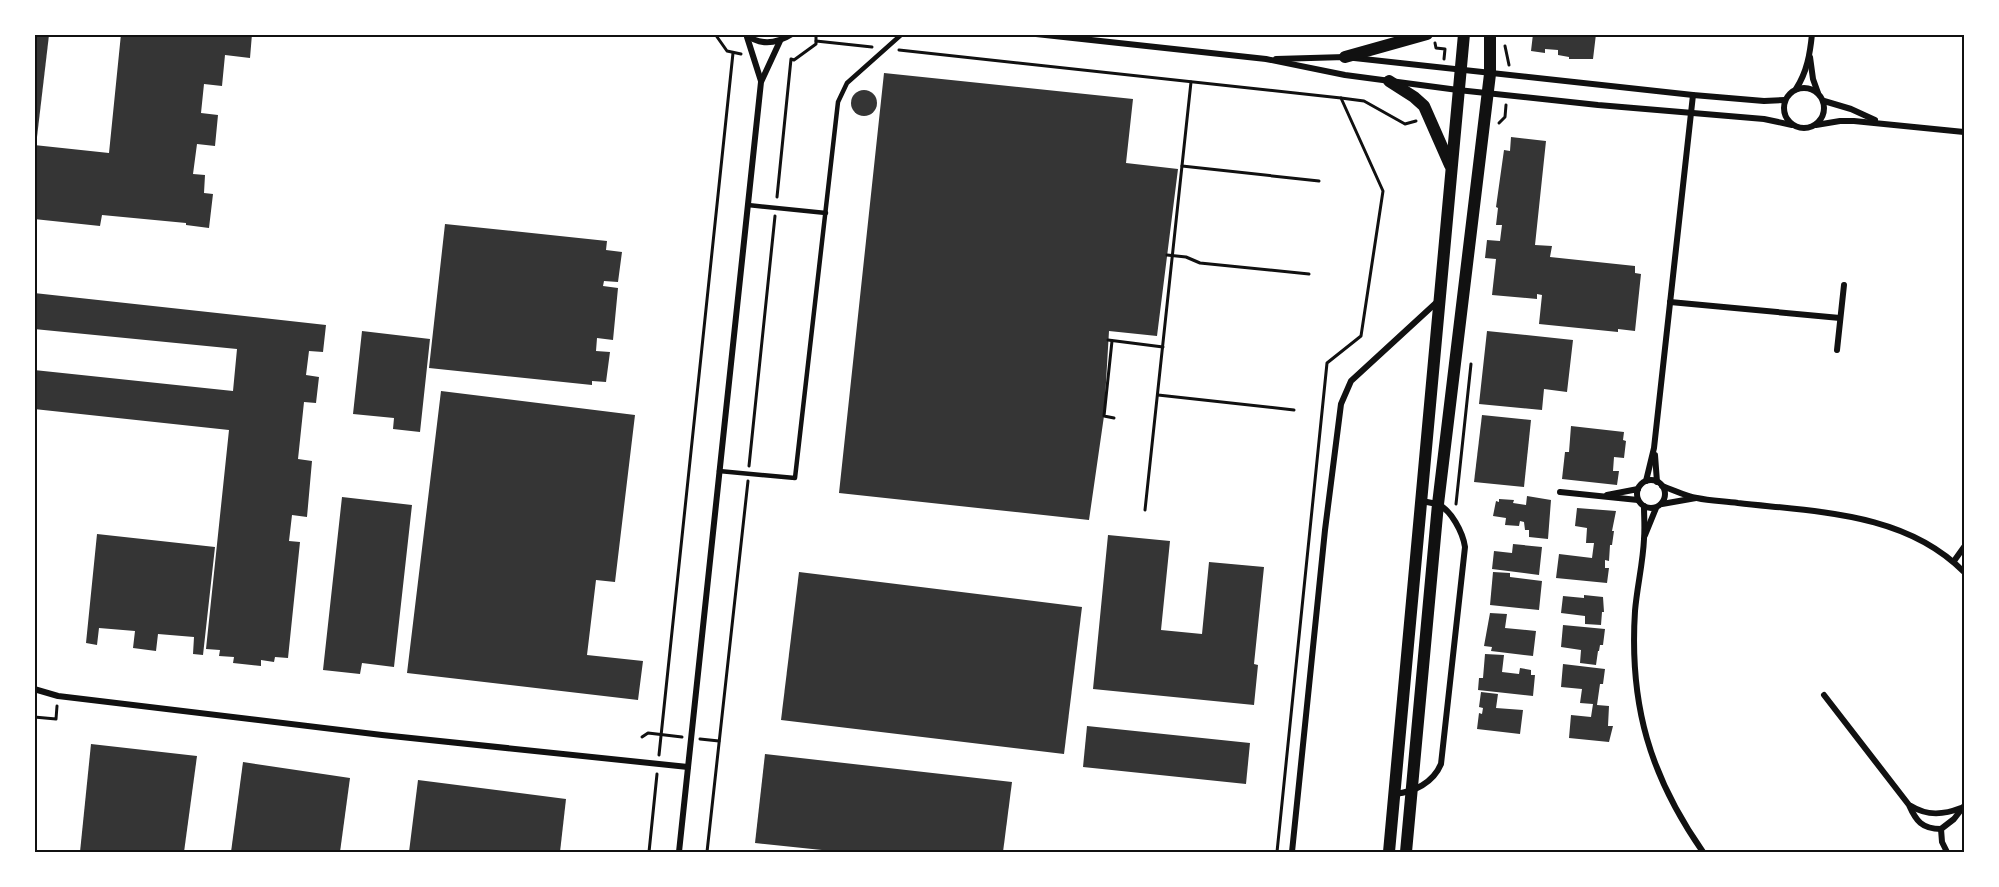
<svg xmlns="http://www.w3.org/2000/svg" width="1999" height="887" font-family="'Archivo Narrow',sans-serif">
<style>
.building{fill:#353535}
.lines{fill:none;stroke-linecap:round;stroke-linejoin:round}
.path{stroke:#111;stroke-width:3}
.service{stroke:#111;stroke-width:4.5}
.minor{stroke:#111;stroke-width:6}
.secondary{stroke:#111;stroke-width:12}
.neatline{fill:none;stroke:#111;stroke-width:2}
</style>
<rect width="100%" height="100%" fill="#fff"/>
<g class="building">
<path d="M34 34 49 35 37 137H34Z"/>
<path d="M121 34H252L250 58 225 55 222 86 204 84 201 113 218 115 215 146 197 144 193 174 205 175 204 193 213 194 209 228 186 225V223L102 215 100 226 34 219V145L109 153Z"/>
<path d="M1533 34H1560V37H1563V34H1596L1593 59H1569V57L1558 55V50L1545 49V53L1531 51Z"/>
<path d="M884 73 1133 99 1126 163 1178 169 1157 336 1109 331 1104 416 1089 520 839 493Z"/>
<circle cx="864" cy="103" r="13"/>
<path d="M1511 137 1546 141 1535 245 1552 246 1550 257 1635 266V273L1641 274 1635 331 1618 329V332L1539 324 1542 295 1537 294V299L1492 295 1496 259 1485 258 1487 240 1500 241 1502 225H1496L1498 208 1496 207 1504 150 1510 151Z"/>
<path d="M445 224 607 241 606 250 622 252 618 282 604 281 603 286 618 288 613 340 597 338 596 351 610 352 606 382 592 381V385L429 368Z"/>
<path d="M34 293 326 325 323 352 309 351 306 375 319 377 316 403 304 402 298 459 312 461 307 517 292 515 289 541 300 542 288 658 275 657 274 662 261 660V666L233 663 234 657 219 656 220 650 206 649 229 430 34 409V370L233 391 237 349 34 329Z"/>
<path d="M362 331 430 339 420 432 393 429 394 418 353 414Z"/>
<path d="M1487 331 1573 340 1567 392 1544 389 1542 410 1479 404Z"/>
<path d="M441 391 635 415 615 582 596 580 587 655 643 661 638 700 407 673Z"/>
<path d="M1482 415 1531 420 1524 487 1474 482Z"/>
<path d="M1571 426 1624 432 1623 440 1626 441 1624 458 1614 457 1613 471H1619L1617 485 1562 479 1565 452H1569Z"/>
<path d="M1527 496 1551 500 1548 539 1529 537V530H1525L1524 522 1520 521 1519 526 1505 525 1506 518 1493 516 1496 501 1499 502V499L1514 500 1513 503 1526 505Z"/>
<path d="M342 497 412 505 394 667 362 663 360 674 323 670Z"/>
<path d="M1577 508 1616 511 1612 531H1614L1612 545H1610L1609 561 1605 560V568H1609L1607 583 1556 578 1559 554 1592 558 1594 543H1586L1587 528 1575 526Z"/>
<path d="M97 534 215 547 203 655 193 654 194 637 158 634 156 651 133 648 135 631 99 628 97 645 86 643Z"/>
<path d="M1108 535 1170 541 1161 630 1202 634 1209 562 1264 567 1254 664 1258 665 1254 705 1093 689Z"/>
<path d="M1513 544 1542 547 1539 575 1492 569 1494 551 1512 553Z"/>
<path d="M799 572 1082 607 1064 754 781 720Z"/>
<path d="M1493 572 1510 573V577L1542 581 1539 610 1490 605Z"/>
<path d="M1584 595 1603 597 1604 612H1602L1601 625 1585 624V616L1561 613 1563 596 1584 598Z"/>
<path d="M1490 613 1507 614 1505 628 1536 631 1533 656 1491 651 1492 647 1484 646Z"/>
<path d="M1563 625 1605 629 1603 645H1600L1599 651H1598L1596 665 1580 663 1581 650 1561 647Z"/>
<path d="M1485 654 1504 655 1502 672 1519 674 1520 668 1531 670V675H1535L1533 696 1478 690 1479 678H1483Z"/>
<path d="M1563 664 1605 669 1603 684H1600L1597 705 1609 706 1608 726H1613L1609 742 1569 738 1571 715 1591 717 1593 704 1580 703 1582 689 1561 687Z"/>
<path d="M1481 692 1498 694 1496 708 1523 710 1520 734 1477 729 1479 713 1482 714 1483 708 1479 707Z"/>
<path d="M1087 726 1250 743 1246 784 1083 767Z"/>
<path d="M91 744 197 756 184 852H80Z"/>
<path d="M765 754 1012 782 1003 852H841L755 843Z"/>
<path d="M243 762 350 778 340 852H231Z"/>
<path d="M418 780 566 799 560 852H409Z"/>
</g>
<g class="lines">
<g class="path">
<path d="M715 34 727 51 741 54"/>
<path d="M816 41V34"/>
<path d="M1435 43 1436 48 1445 49 1444 59"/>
<path d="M1505 46 1509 65"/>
<path d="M899 50 1341 98 1383 191 1361 336 1327 363 1277 852"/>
<path d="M1341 98 1364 101 1405 124 1416 121"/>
<path d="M1499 123 1505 117 1506 105"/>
<path d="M1182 166 1319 181"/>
<path d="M777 197 791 59 794 60 816 44V41L872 47"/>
<path d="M1167 255 1186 257 1200 263 1309 274"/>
<path d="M1108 340 1163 347"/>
<path d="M1112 341 1104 416 1114 418"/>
<path d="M1158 395 1294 410"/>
<path d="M749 466 775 216"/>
<path d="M1456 504 1471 364"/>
<path d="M1145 510 1191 82"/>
<path d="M34 717 56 719 57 706"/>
<path d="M642 737 648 733 682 737"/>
<path d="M700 739 719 741"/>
<path d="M659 755 733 53"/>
<path d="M649 852 657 774"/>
<path d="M707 852 748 481"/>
</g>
<g class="service">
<path d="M748 205 826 213"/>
<path d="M719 471 795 478 838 102 847 83 902 34"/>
</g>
<g class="minor">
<path d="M745 34C760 46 776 44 792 34"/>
<path d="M1036 34 1266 59 1345 75 1458 90 1598 105 1764 119 1792 125"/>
<path d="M747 37 761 81"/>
<path d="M1810 57 1813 79 1818 93"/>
<path d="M1276 59 1345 57 1693 95 1764 101 1785 100"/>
<circle cx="1804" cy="108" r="20"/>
<path d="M1796 89C1807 72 1810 54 1812 34"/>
<path d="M1824 101 1851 109 1875 120"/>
<path d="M1816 125 1840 121H1854L1964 132"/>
<path d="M1670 302 1840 318"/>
<path d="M1837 350 1844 285"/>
<path d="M1655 455 1657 482"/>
<circle cx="1651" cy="494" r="14"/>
<path d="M1646 481 1654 448 1693 95"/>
<path d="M1662 486C1674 490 1685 496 1697 498 1710 501 1724 501 1738 503 1816 512 1905 512 1964 572"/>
<path d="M1560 492 1638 500"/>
<path d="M1607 495 1638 489"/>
<path d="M1662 504 1696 498"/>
<path d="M1644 506C1644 517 1645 528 1644 539 1643 563 1637 587 1635 611 1629 705 1650 776 1703 852"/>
<path d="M1645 535 1656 508"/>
<path d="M1954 561 1964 547"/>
<path d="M34 689 58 696 382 735 688 767"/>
<path d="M1824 695 1909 805C1916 821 1922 829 1941 829L1954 819 1964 806"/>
<path d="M1395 794C1414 792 1433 783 1441 764L1465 547C1463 533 1451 509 1437 504 1432 503 1427 502 1422 501"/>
<path d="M1911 806C1927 816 1943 815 1961 808"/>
<path d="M1941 829 1942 842 1947 852"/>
<path d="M679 852 761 82 780 41"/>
<path d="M1292 852 1325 530 1341 404 1351 381 1437 302"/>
</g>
<g class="secondary">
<path d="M1345 57 1427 34"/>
<path d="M1389 81 1414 97 1424 106 1450 165"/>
<path d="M1389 852 1464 34"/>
<path d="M1406 852 1438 504 1490 74V34"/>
</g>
</g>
<rect width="1999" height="887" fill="none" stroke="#ffffff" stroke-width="72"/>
<rect x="36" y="36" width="1927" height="815" class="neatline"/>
</svg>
